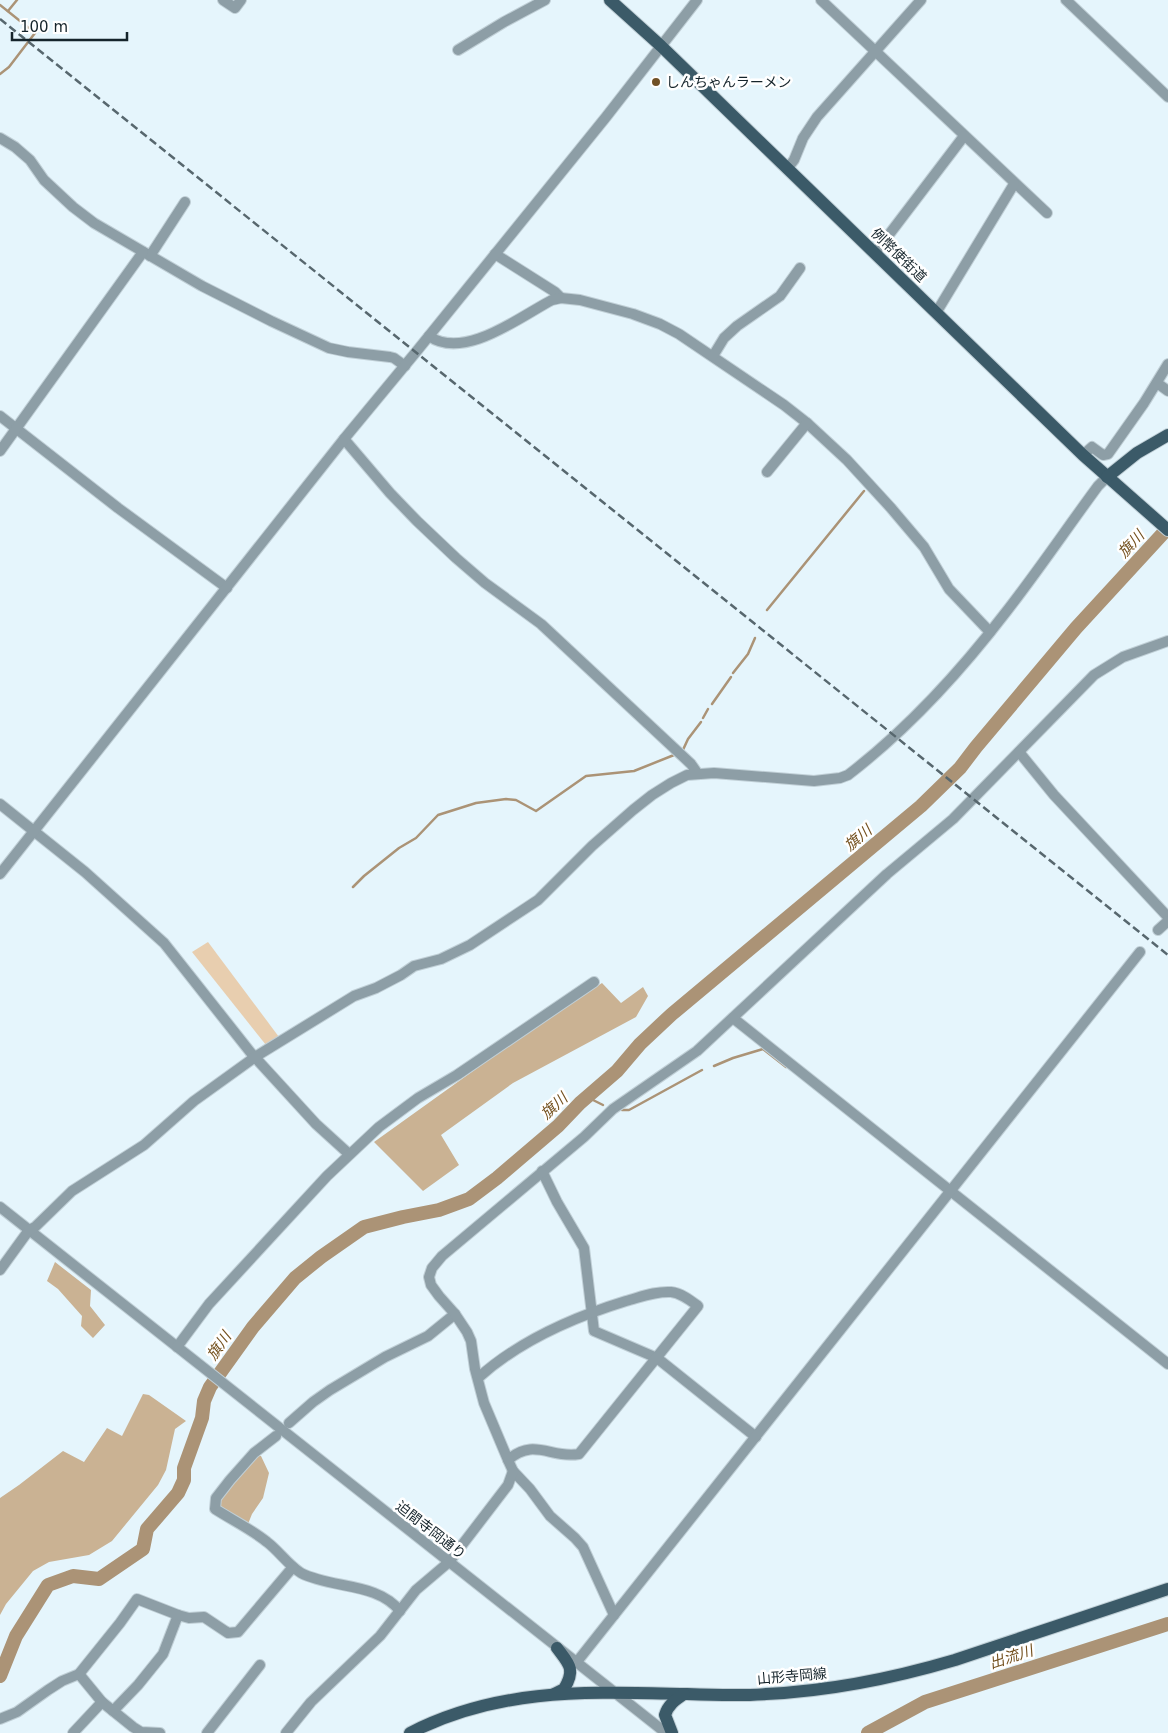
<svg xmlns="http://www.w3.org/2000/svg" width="1168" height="1733" font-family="'DejaVu Sans','Noto Sans JP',sans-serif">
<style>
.green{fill:#e8ceaf}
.forest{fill:#cab293}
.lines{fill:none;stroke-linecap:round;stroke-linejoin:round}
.stream{stroke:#ab9376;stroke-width:2.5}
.river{stroke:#ab9376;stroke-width:14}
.minor-casing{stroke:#c0cfd6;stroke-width:12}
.major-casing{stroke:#c0cfd6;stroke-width:14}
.minor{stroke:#8d9ea6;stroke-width:10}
.major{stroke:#3b5a68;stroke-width:12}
.rail{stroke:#57676e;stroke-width:2.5;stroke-dasharray:8 4;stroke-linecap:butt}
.poi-dot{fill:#705126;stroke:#fff;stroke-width:2}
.labels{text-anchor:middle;stroke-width:5;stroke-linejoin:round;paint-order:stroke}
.poi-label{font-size:14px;fill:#15242b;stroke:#fff;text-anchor:start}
.street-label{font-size:14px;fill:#15242b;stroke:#fff}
.water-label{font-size:15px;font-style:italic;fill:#73501e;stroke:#fff}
</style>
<rect width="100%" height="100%" fill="#e5f5fc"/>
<path class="green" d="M208 942 279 1037 266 1045 192 952Z"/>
<g class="forest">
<path d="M602 983 621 1003 643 987 648 996 636 1017 513 1083 441 1135 459 1165 423 1191 374 1142 529 1031Z"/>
<path d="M55 1262 91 1290 90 1306 105 1325 93 1338 81 1326 82 1316 58 1289 47 1281Z"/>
<path d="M143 1394 149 1395 186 1421 175 1429 166 1470 158 1485 112 1541 89 1555 49 1562 33 1571 6 1604 0 1615V1498L19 1485 63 1451 84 1462 107 1428 122 1436Z"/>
<path d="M254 1456H261L269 1473 263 1498 252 1514 248 1524 220 1509V1496Z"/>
</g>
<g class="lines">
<g class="stream">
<path d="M0 5 35 33 9 67 0 74"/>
<path d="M8 11 17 0"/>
<path d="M767 610 864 491"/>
<path d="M733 673 748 654 755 638"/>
<path d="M712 704 731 677"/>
<path d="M703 718 708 709"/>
<path d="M682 752 688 739 701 722"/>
<path d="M353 887 364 876 399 848 416 838 438 815 476 803 506 799 516 800 536 811 586 776 634 771 674 755"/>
<path d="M714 1066 733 1058 763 1049 786 1067"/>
<path d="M587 1097 603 1105"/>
<path d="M622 1110H629L702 1070"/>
</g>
<g class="river">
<path d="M0 1676 16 1636 48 1585 73 1576 99 1579 143 1549 147 1529 178 1493 184 1480V1468L202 1418 204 1401 210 1387 253 1327 295 1278 321 1257 364 1227 403 1217 439 1210 469 1199 497 1178 558 1126 580 1103 617 1071 640 1044 672 1014 921 806 960 768 976 747 1076 628 1168 528"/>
<path d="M868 1733 925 1702 1168 1624"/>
</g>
<defs>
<g id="minor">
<path d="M223 0 235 8 241 0"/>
<path d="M821 0 1047 213"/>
<path d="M1066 0 1168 97"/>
<path d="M458 50 504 22 545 0"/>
<path d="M0 138 15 147 30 160 44 180 73 207 94 223 202 286 271 321 329 348 348 352 390 357 394 358 405 366"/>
<path d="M787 169 794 160 803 138 817 117 921 0"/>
<path d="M875 253 964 136"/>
<path d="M495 254 555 292 561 298"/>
<path d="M150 256 185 202"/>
<path d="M936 313 1014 184"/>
<path d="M429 336C464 361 521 316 552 300L561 298 580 300 633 314 660 324 679 334 784 405 807 423 847 460 891 508 924 547 949 589 990 632"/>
<path d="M713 356 724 338 737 326 780 296 800 268"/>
<path d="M1157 383 1168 391"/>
<path d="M0 416 118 508 227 588"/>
<path d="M344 439 390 493 417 521 456 558 485 583 541 624 691 764 698 774"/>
<path d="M0 451 143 252"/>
<path d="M1083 455 1092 447 1103 455 1108 454 1144 403 1168 364"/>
<path d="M767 472 807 423"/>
<path d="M1019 752 1054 795 1168 917"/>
<path d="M0 804 85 872 164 943 251 1053 316 1124 349 1154"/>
<path d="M0 874 344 439 416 352 606 117 697 0"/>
<path d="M1158 930 1168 921"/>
<path d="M733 1018 1168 1364"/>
<path d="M542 1171 557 1202 584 1248 594 1331 657 1358 756 1437"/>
<path d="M0 1207 666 1733"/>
<path d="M0 1270 29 1230 35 1227 72 1191 144 1145 194 1101 255 1057 354 996 376 988 401 975 414 966 441 959 470 945 538 900 592 846 633 810 652 795 671 783 687 775 714 773 814 781 840 778 848 775C908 729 960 672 1006 612 1038 571 1067 528 1098 486L1107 477"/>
<path d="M177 1347 209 1304 327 1176 379 1127 418 1098 457 1075 594 982"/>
<path d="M478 1378C519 1341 574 1317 626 1301 641 1297 655 1291 671 1292 681 1293 690 1300 698 1306L579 1454C551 1459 534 1437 508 1460"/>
<path d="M289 1423 313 1402 330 1390 385 1357 428 1336 455 1314"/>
<path d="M276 1436 254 1453 230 1480 216 1498 215 1509C232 1520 251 1529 267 1542 279 1551 288 1565 301 1573 332 1589 377 1582 400 1611"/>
<path d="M614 1615 583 1547 575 1538 550 1516 530 1489 513 1471 508 1460 484 1403 475 1369 471 1341 467 1332 455 1314 439 1296 431 1285 429 1277 432 1268 442 1256 584 1137 613 1109 697 1051 887 874 953 819 1094 675 1123 657 1168 641"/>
<path d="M576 1663 1140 952"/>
<path d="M79 1674 102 1702 133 1727 141 1732 160 1733"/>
<path d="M113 1711 138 1685 163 1654 178 1615"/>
<path d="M0 1719 17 1712 48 1690 62 1681 79 1674 120 1623 137 1599 178 1615 189 1618 204 1617 228 1633 238 1632 293 1567"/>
<path d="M73 1733 102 1702"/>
<path d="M207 1733 260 1665"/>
<path d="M286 1733 311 1702 380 1636 416 1590 449 1562 508 1485 513 1471"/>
</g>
<g id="major">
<path d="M610 0 661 46 1083 455 1168 530"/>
<path d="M1107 477 1137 453 1168 435"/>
<path d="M554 1694 564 1689C576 1669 569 1664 557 1648"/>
<path d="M410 1733C500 1687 589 1692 687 1694 713 1695 740 1696 766 1694 831 1691 894 1678 955 1660L1168 1589"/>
<path d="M672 1733 665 1715C668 1705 675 1700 684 1694"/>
</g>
</defs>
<use href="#minor" class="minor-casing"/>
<use href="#major" class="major-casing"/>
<use href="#minor" class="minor"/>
<use href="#major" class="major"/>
<path class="rail" d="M0 19 1168 955"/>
</g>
<circle class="poi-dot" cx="656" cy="82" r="5"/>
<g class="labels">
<g class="poi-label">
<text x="666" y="87">しんちゃんラーメン</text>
</g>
<g class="street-label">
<text transform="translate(899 255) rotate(44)" y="5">例幣使街道</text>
<text transform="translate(431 1530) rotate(38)" y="5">迫間寺岡通り</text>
<text transform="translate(792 1676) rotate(-5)" y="5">山形寺岡線</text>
</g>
<g class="water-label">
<text transform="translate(1131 544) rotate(-47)" y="5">旗川</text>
<text transform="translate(858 838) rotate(-40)" y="5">旗川</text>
<text transform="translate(554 1106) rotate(-43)" y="5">旗川</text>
<text transform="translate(219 1346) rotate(-55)" y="5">旗川</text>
<text transform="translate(1011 1657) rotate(-18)" y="5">出流川</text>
</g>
</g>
<path d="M12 32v8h115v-8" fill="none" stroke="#15242b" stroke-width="2.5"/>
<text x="20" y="32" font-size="15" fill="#15242b" stroke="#ffffff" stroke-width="4" paint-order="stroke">100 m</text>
</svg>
